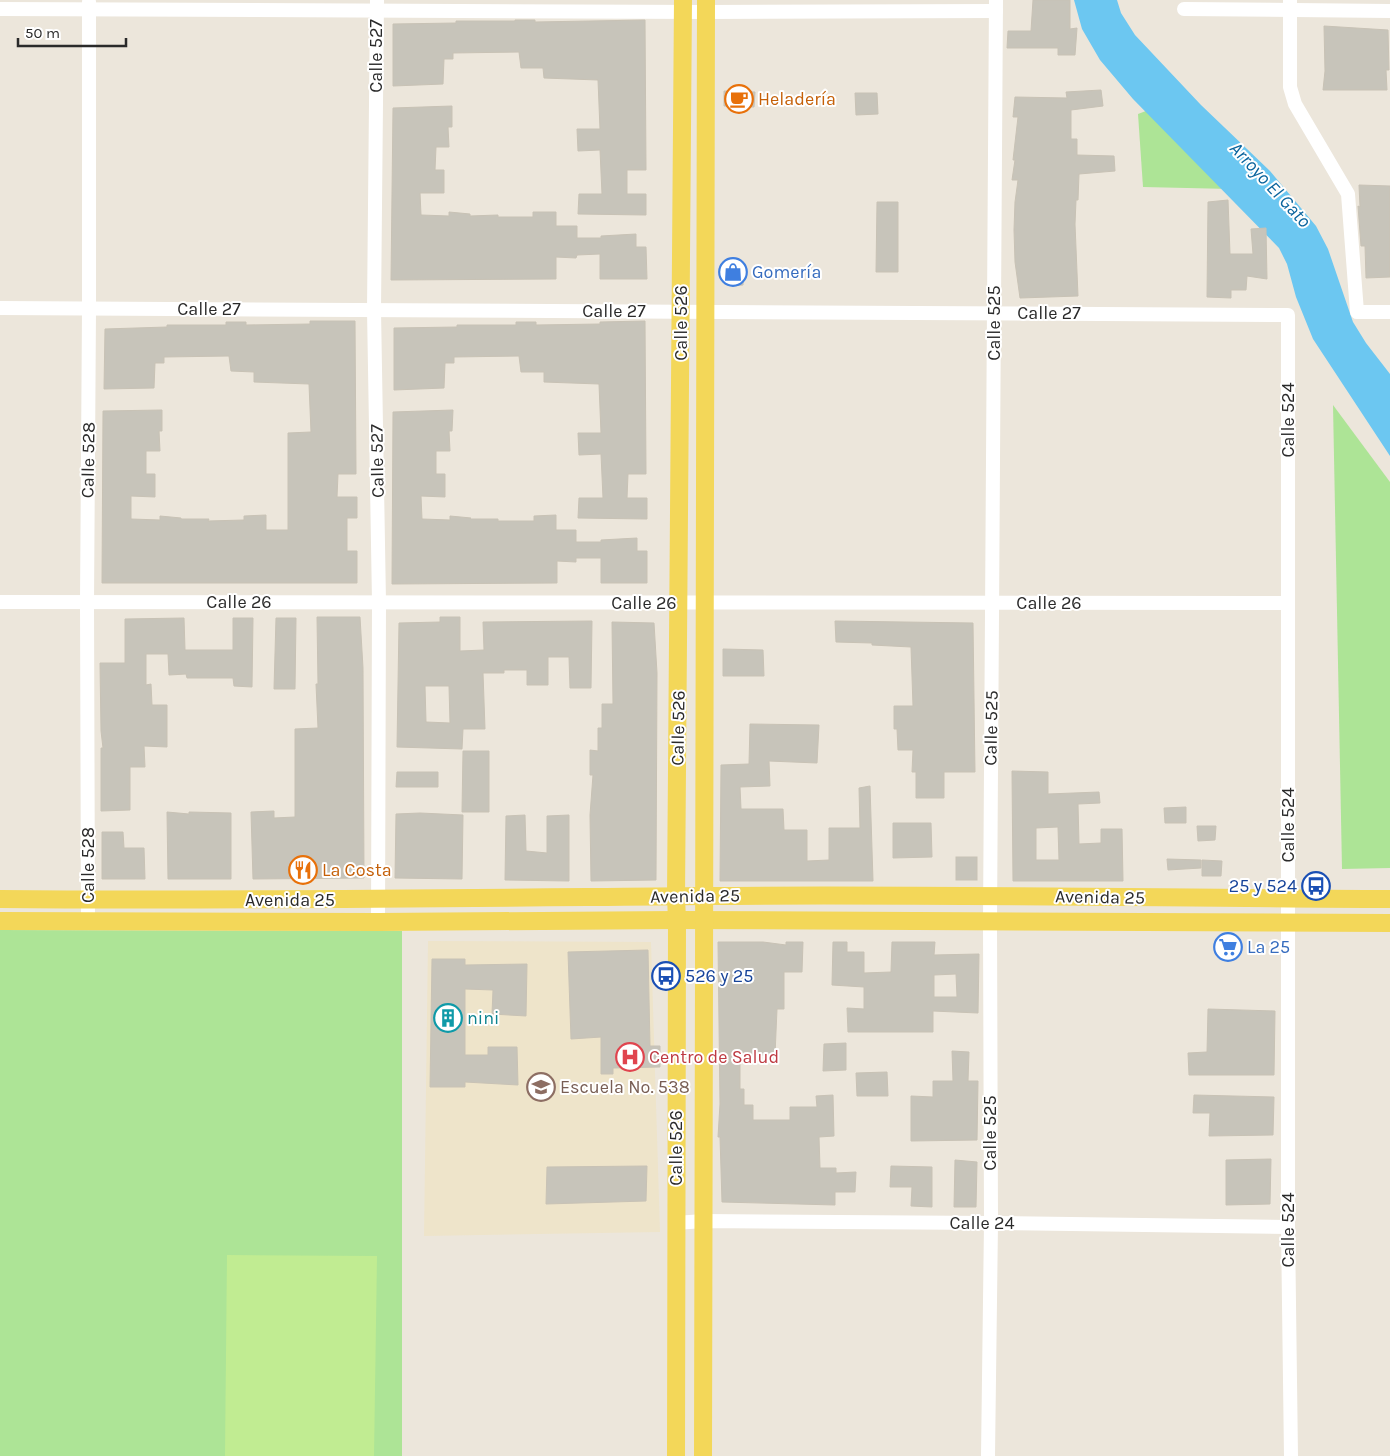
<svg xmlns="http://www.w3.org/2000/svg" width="1390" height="1456" font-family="Karla,sans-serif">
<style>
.education{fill:#eee4ca}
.green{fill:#ade496}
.pitch{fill:#c1ec92}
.water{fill:#6cc7f1}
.building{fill:#c7c4ba;stroke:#c8c2b5;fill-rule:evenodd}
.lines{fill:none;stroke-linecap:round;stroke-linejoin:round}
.minor{stroke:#fff;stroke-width:14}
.major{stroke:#f3d759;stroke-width:18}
.labels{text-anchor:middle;stroke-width:4;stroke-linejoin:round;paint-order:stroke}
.street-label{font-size:18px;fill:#2a2a2a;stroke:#fff}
.food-label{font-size:18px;fill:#c56008;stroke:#fff;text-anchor:start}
.shop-label{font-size:18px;fill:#366cbe;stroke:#fff;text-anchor:start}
.transit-label{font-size:18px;fill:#164399;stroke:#fff;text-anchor:end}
.culture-label{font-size:18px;fill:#0d838f;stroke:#fff;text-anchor:start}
.health-label{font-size:18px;fill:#be3a42;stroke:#fff;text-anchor:start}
.education-label{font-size:18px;fill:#785e54;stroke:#fff;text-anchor:start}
.water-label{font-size:19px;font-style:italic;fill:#0a649d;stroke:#fff}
</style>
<rect width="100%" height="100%" fill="#ece6db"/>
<path class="education" d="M428 941 651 942 660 1232 424 1236Z"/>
<g class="green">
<path d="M1159 106 1231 189 1143 187 1138 114Z"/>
<path d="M1333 405 1390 482V868L1342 869Z"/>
<path d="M0 930 402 931V1456H0Z"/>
</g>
<path class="pitch" d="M227 1255 377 1256 374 1456H225Z"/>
<path class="water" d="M1074 0H1117L1121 13 1135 35 1201 105 1270 171 1316 226 1328 249 1353 322 1366 343 1390 374V456L1313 339 1296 297 1287 264 1279 248 1133 99 1100 60 1082 29Z"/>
<g class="building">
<path d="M1033 0H1070V29L1077 28 1075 55H1058V48H1007L1008 31H1031Z"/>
<path d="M515 20H535V22L645 20 646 170H627V194H646V215L578 214 579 194H602L600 150 578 151 577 129H600L598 80 544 78 543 68H521L519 52 453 53V59H444L443 84 393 86V24L456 23V21H515Z"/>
<path d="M1324 26 1388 30 1389 70H1386L1387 90H1323L1325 71Z"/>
<path d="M1101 90 1103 106 1071 110V139H1077V155L1114 156 1115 171 1079 174 1078 200H1076L1075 224 1078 296 1020 298 1015 262 1014 230 1015 202 1018 180H1012L1015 160H1013L1018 117H1013L1015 97 1067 98 1066 92Z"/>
<path d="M724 91 755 92 754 107 724 106Z"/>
<path d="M855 93H877L878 114 856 115Z"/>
<path d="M452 106V127H448L449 147H436L435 170H444V193H420L421 215 449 216V212L470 214V216L498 215V217H533V212H556V226H577V238H601V236L636 234V247H646L647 279H600V254L577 255 576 258 556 257V279L391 280 393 108Z"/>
<path d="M1359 185 1390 186V277L1366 278 1365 246H1361L1358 206 1360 207Z"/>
<path d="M1228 200 1230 254H1253L1251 229 1266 228 1267 279 1247 276 1246 290H1231V298L1207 297 1208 202Z"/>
<path d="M877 202H898V272H876Z"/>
<path d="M723 263 744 264 743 285 732 286 724 279Z"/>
<path d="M310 321H355L356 474H338L337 497H357V518H347V551H357V583H102L103 411 162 410V431H159L160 451H146V474H155V497L131 496V519L160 520V516L181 518V519H209L208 521 244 520V516L266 515V530H288V433L311 432 309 384 254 382V372L231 371 229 356 164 357V363H155L154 388 104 389 105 329 167 327V325H226V322H246V325L310 324Z"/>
<path d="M645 321 646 474H628L627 498H647V519L578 518 579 498H603L601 454 579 455 578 433H601L599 384 544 382V372H521L519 356 454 357V363H445L444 388 394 390V328L457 327V325H516V322H536V325L600 324V322Z"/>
<path d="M453 410 452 431H449L450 451H436V474H445V497L421 496 422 519 450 520V516L471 518 470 519H498V521H534V516L556 515V530H576V542H601V540L637 538V551H647V583H601V558H576V562L557 561V583L392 584 393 412Z"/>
<path d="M317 617H360L363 668 364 878 253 879 251 812 274 811V818L295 817V729L318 728 316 684H318Z"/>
<path d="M440 617H460V651L484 650 483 622 592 621 591 688H570L569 657H548V685H527V670H504V673H483L485 729H463L462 749 397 747 399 623 440 622ZM425 686H449L450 723 426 722Z"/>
<path d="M184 618 185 650H233V618H253L252 687 234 686 233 678H187L186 674 169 675 168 654H146V685L151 684 152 705H167V747L144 746 145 767H130V810L101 811V748H103L101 731 100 663H125V619Z"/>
<path d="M276 618H296L295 689H274Z"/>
<path d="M835 621 973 623 975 772H944V798H916V772H912L913 750H898L897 729H894V706H913L911 647 872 645V643L836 642Z"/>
<path d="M612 622 654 623 657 673 656 880 591 881 590 815 593 775H590V750L598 751V728H602V704H613Z"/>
<path d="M723 649 763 650 764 676H723Z"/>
<path d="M750 724 819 725 817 763 769 761 770 786 740 787 741 809H783L784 830H807V861L829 860V828H860L859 788 870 786 873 881H720L721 765 749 764Z"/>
<path d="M463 751H489V812H462Z"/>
<path d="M1012 771 1048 772V794L1099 792 1100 803 1078 804 1079 844 1101 843V829H1122L1123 881H1013ZM1058 827 1059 860H1036V828Z"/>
<path d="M397 772H438V787H396Z"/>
<path d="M1186 807V823H1165L1164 808Z"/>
<path d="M167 812 189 814V812L231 813V879H168Z"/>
<path d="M420 813 463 815 462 879 395 878 396 814Z"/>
<path d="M525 815 526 851 547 853V816L569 815V881L505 880 506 816Z"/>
<path d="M893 823H931L932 857 893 858Z"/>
<path d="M1197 826H1216L1215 840 1198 841Z"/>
<path d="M102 832H123L124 848H144L145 879H102Z"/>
<rect x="956" y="857" width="21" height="23"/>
<path d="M1167 859 1201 860V868L1168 870Z"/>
<path d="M1202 860 1222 861 1221 876H1202Z"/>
<path d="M718 942H763L786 945V942H803L802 972H784V1009H777L775 1055H740V1089H744V1105H753V1120H790V1107H817L816 1096 833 1095 834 1136 819 1137 820 1168H836V1173L856 1172 855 1192H835V1205L722 1202 720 1137H718L720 1104Z"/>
<path d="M833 942H847V952H864V973L891 972 892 942H935L934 955 979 954 978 1013 933 1011V1032H848L847 1008 864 1009V987L832 985ZM956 974 957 997H934V975Z"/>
<path d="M648 950 650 1046H660V1067L613 1068V1074H601V1037L571 1039 568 952Z"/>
<path d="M432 959H465V965L527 964 526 1016 492 1014 493 990 465 989V1055H488V1047H517L518 1085 465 1082V1087H430Z"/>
<path d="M1208 1009 1275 1011 1274 1075H1189L1188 1053 1207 1052Z"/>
<path d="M846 1043V1070L823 1071 824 1044Z"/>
<path d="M952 1051 969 1052 968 1081H978L977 1140 911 1141V1096L933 1097V1081H953Z"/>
<path d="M887 1072 888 1096H857L856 1073Z"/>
<path d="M1194 1095 1274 1097 1273 1135 1209 1136 1210 1113H1193Z"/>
<path d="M1271 1159 1270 1204 1226 1205V1160Z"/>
<path d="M955 1160 977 1162 976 1207H954Z"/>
<path d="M647 1166 646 1201 546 1204 547 1167Z"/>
<path d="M891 1166 932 1167V1207L911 1206 912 1187H890Z"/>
</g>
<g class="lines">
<g class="minor">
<path d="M377 0 374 310 379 602 378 922"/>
<path d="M1290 0V87L1295 104 1348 194 1357 312H1390"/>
<path d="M0 9 706 12 996 11"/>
<path d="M1184 9 1390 11"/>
<path d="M0 308 1288 315V1227L1291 1456"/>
<path d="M0 602 1288 603"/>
<path d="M88 921 87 603 89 309V2"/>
<path d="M676 1223 703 1221 991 1223 1288 1227"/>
<path d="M988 1456 991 1223 990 922 996 0"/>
</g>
<g class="major">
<path d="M0 899C235 901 470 898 705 896 934 894 1162 898 1390 899"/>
<path d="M0 921 378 922 677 920 1390 923"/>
<path d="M676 1456 677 920 676 897 683 0"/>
<path d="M703 1456 706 0"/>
</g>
</g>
<defs>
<symbol id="cafe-ring" viewBox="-11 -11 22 22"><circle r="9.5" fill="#fff" stroke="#e8710a" stroke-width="1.5"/><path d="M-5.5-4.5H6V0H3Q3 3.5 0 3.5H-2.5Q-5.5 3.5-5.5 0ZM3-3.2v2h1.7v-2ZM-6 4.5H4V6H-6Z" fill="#e8710a"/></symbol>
<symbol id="shop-ring" viewBox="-11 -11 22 22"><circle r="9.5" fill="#fff" stroke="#3f7fe0" stroke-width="1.5"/><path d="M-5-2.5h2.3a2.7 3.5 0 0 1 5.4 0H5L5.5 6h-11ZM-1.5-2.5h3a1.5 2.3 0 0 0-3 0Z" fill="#3f7fe0"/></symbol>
<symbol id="restaurant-ring" viewBox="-11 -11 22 22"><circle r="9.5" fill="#fff" stroke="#e8710a" stroke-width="1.5"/><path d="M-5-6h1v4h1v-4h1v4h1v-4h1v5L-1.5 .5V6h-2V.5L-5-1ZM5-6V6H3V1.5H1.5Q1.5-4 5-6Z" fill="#e8710a"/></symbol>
<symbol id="bus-ring" viewBox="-11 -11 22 22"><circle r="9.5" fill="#fff" stroke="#1a4fb4" stroke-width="1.5"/><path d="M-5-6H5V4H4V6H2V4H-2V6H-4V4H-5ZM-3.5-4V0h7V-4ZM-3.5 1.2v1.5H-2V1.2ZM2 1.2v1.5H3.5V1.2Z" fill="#1a4fb4"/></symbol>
<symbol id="supermarket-ring" viewBox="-11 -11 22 22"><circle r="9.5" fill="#fff" stroke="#3f7fe0" stroke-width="1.5"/><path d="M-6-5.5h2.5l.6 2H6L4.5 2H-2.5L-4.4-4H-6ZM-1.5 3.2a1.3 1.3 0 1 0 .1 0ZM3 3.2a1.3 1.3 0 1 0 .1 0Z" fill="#3f7fe0"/></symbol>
<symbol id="building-ring" viewBox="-11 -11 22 22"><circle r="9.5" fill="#fff" stroke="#0f9aa8" stroke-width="1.5"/><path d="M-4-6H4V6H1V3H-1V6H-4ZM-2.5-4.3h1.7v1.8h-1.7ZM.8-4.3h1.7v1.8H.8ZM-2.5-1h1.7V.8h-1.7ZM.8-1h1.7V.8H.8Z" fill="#0f9aa8"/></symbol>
<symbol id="hospital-ring" viewBox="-11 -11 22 22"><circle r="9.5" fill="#fff" stroke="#e0444e" stroke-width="1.5"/><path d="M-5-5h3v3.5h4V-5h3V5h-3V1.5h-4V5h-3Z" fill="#e0444e"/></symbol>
<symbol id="school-ring" viewBox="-11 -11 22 22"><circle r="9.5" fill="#fff" stroke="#8d6e63" stroke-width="1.5"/><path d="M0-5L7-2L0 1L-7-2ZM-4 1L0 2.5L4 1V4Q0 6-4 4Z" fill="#8d6e63"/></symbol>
</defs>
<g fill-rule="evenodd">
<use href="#cafe-ring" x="723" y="83" width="32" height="32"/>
<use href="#shop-ring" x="717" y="256" width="32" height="32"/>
<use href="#restaurant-ring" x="287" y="854" width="32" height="32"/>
<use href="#bus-ring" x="1300" y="870" width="32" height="32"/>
<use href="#supermarket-ring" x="1212" y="931" width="32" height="32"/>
<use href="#bus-ring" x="650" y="960" width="32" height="32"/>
<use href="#building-ring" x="432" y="1002" width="32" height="32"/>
<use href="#hospital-ring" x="614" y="1041" width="32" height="32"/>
<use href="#school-ring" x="525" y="1071" width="32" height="32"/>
</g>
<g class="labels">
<g class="street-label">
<text transform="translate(376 56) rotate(-90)" y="6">Calle 527</text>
<text x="209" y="315">Calle 27</text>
<text x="614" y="317">Calle 27</text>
<text x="1049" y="319">Calle 27</text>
<text transform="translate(681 323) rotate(-90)" y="6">Calle 526</text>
<text transform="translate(994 323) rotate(-90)" y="6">Calle 525</text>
<text transform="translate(1288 420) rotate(-90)" y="6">Calle 524</text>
<text transform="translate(88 460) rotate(-89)" y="6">Calle 528</text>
<text transform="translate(377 461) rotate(-91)" y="6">Calle 527</text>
<text x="239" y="608">Calle 26</text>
<text x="644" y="609">Calle 26</text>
<text x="1049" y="609">Calle 26</text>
<text transform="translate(678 728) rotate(-89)" y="6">Calle 526</text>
<text transform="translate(991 728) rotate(-89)" y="6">Calle 525</text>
<text transform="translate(1288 825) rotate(-90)" y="6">Calle 524</text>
<text transform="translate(88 865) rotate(-90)" y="6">Calle 528</text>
<text transform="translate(695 896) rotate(-1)" y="6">Avenida 25</text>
<text transform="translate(1100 897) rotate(1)" y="6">Avenida 25</text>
<text x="290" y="906">Avenida 25</text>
<text transform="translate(990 1133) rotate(-90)" y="6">Calle 525</text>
<text transform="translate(676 1148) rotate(-90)" y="6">Calle 526</text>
<text x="982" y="1229">Calle 24</text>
<text transform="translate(1288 1230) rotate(-90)" y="6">Calle 524</text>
</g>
<g class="food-label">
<text x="758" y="105">Heladería</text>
<text x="322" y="876">La Costa</text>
</g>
<g class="shop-label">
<text x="752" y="278">Gomería</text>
<text x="1247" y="953">La 25</text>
</g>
<g class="transit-label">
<text x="1297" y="892">25 y 524</text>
<text x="685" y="982" text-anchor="start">526 y 25</text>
</g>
<g class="culture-label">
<text x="467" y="1024">nini</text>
</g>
<g class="health-label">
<text x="649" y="1063">Centro de Salud</text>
</g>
<g class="education-label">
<text x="560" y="1093">Escuela No. 538</text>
</g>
<g class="water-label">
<text transform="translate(1271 184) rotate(47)" y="7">Arroyo El Gato</text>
</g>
</g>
<path d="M18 38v8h108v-8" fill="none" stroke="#2a2a2a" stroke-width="2.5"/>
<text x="25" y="38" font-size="15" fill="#2a2a2a" stroke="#ffffff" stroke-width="4" paint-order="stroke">50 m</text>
</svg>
